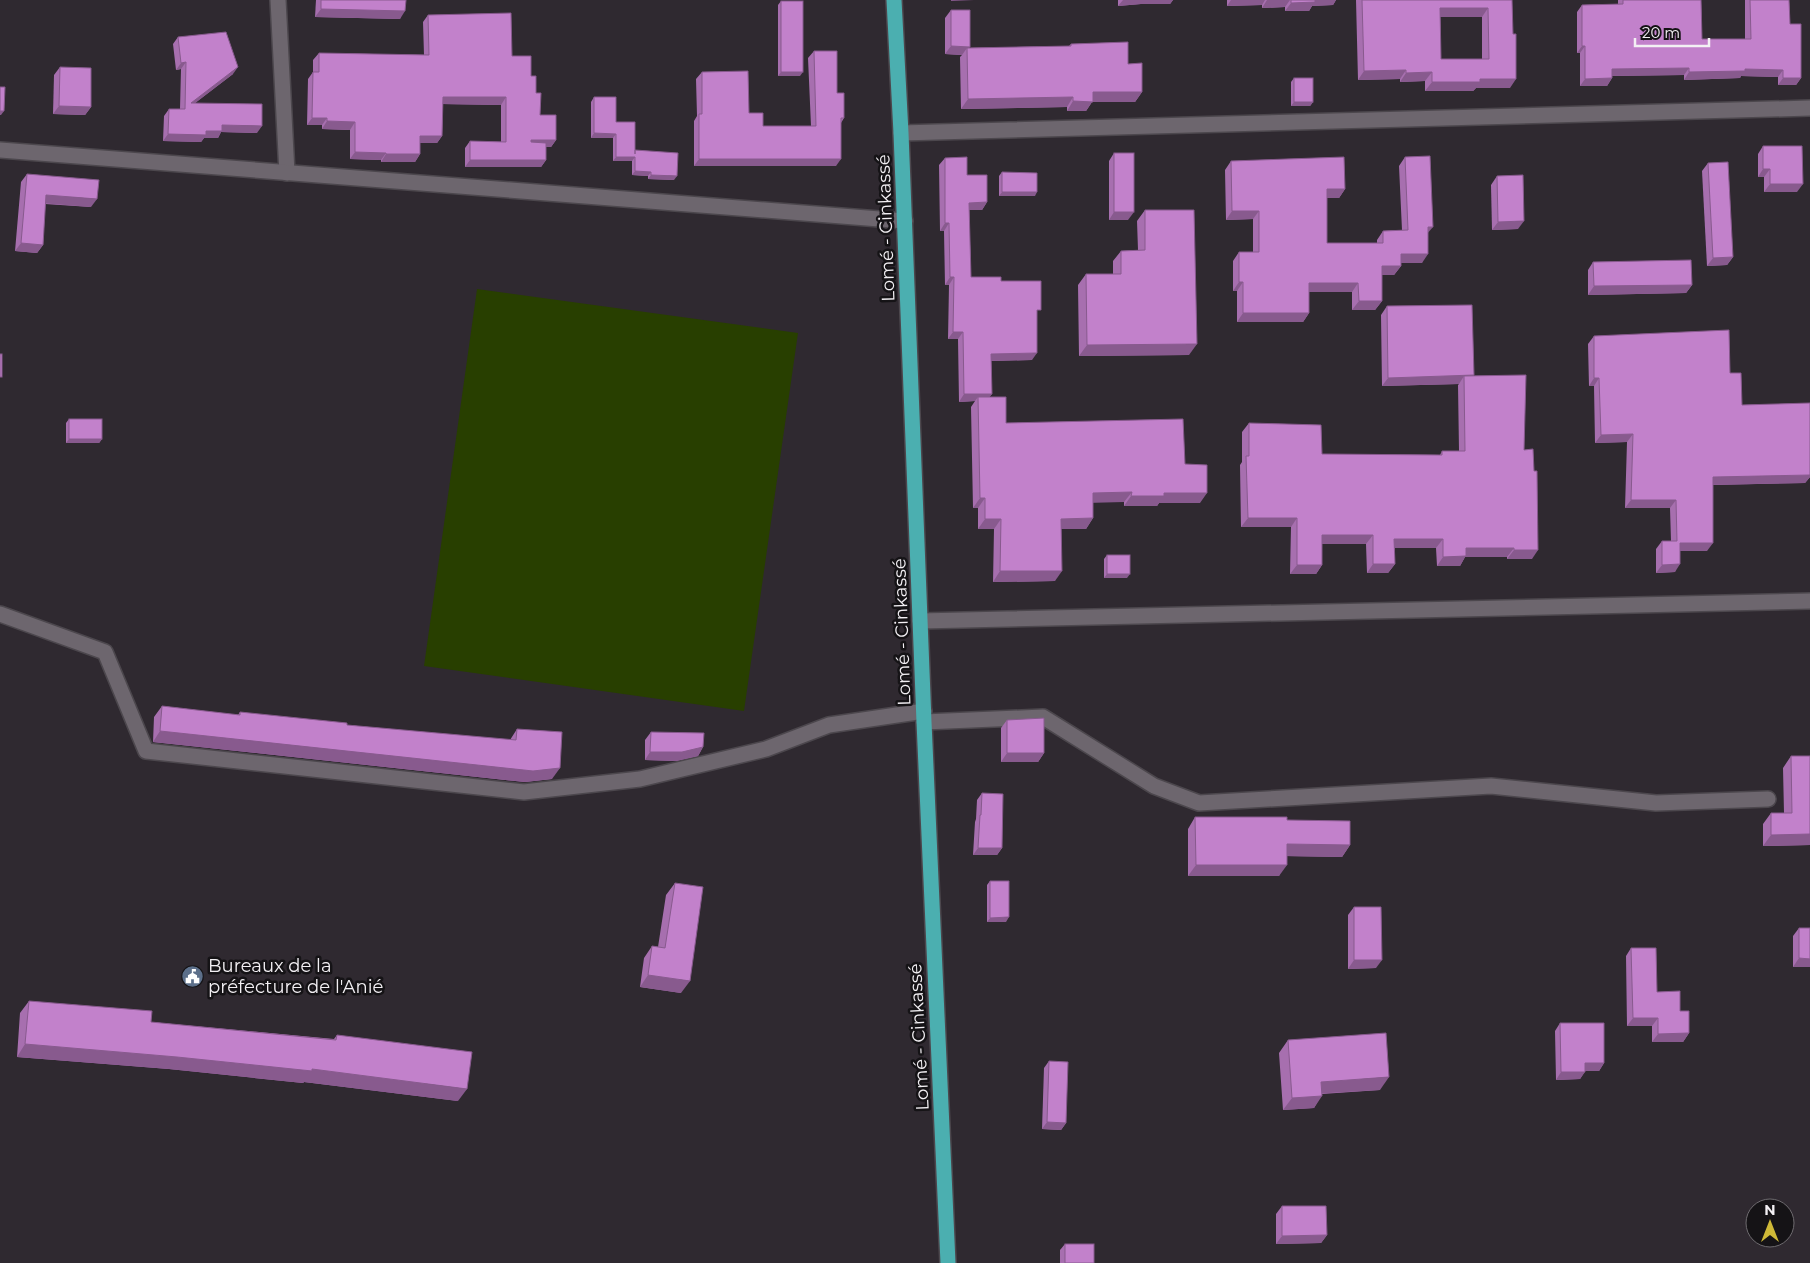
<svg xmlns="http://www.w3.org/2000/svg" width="1810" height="1263" font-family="Montserrat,sans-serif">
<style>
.grass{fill:#283f00}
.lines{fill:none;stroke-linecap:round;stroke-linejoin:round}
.street-casing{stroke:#4c474d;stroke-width:18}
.highway-casing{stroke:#4c474d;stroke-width:18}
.street{stroke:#6d666e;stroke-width:15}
.highway{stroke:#4bafb0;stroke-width:15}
.wall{fill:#a76faf;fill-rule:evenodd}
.shaded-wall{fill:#885a8e}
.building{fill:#c281cb;stroke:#885a8e;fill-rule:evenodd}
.labels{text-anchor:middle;stroke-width:5;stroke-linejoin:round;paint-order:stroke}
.street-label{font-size:18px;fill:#f3f0f4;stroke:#151316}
.poi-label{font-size:18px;fill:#f3f0f4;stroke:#151316;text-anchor:start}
</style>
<rect width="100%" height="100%" fill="#2f2930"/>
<path class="grass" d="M477 289 798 333 744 711 424 666Z"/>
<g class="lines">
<defs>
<g id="street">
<path d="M278 0 287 173"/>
<path d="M901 133 1810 108"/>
<path d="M0 150 905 221"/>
<path d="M0 614 105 652 146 751 524 792 640 779 766 749 829 725 924 711"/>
<path d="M920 621 1810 601"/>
<path d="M924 722 1043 717 1154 786 1199 803 1491 786 1656 803 1768 799"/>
</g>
<path id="highway" d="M894 0 901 133 924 722 948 1263"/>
</defs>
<use href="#street" class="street-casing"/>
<use href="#highway" class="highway-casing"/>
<use href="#street" class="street"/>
<use href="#highway" class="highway"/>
</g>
<g class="wall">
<path d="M316 0H406L400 19 315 17Z"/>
<path d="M1118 0H1173L1170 4H1141L1118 6Z"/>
<path d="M1227 0H1336L1333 5 1312 6 1309 11H1285V7L1262 8V5L1227 6Z"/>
<path d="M1356 0H1512L1510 88H1476L1473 91H1425V81L1400 82V79L1358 80ZM1440 17H1482V59H1441Z"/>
<path d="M1618 0H1701L1702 39H1745V0H1789L1790 24 1801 78 1796 85H1778V77L1741 76 1740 78 1684 80V75L1612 76V78L1607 86H1580V53H1577V12L1582 5 1618 4Z"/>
<path d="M781 1 800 76H778V5Z"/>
<path d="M951 10 969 48 1069 46 1071 44 1128 64 1142 92 1135 102H1092L1086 111H1067V107L961 109 960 57 962 55 945 54V18Z"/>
<path d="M428 15 512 56 531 76 536 93 540 115 556 140 551 147H546V160L541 167H465V148L470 141 501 142V105L443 104 442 136 437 143H420V154L415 162H381V160L350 159V130L322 129V125H307L308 79 313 72V60L319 53 424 55 423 22Z"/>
<path d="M178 37 233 74 195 103 257 133 221 132 218 138H204L201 142 163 141 164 116 169 109H180L181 69 176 70 173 44Z"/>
<path d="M814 51 837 93 844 118 841 123 836 166H694V121L697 116 696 79 702 72 763 126H811L808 58Z"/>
<path d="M60 67 91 107 85 115 53 114 54 75Z"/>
<path d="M1294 78 1313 102 1310 106H1291V82Z"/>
<path d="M594 97 616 122 635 150 674 180 648 179V176L632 175V161H613V138H591V102Z"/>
<path d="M1763 146 1797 192H1764V177H1758V154Z"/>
<path d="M1114 153 1128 220H1109V161Z"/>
<path d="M1405 157 1428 233 1422 263H1401V266L1394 275H1382V301L1375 310H1352V292H1309V313L1303 322H1237V291H1233V261L1239 252H1253V219L1226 220 1225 170 1231 161 1345 189 1339 198H1327V243H1377V240L1383 231 1402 230 1399 166Z"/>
<path d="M945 158 967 175 987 202 982 210H969L971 277 1001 281 1037 316 1032 360 991 361 992 394 989 397 1006 423 1185 464 1200 503H1159L1157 506H1124V502H1093V518L1086 529H1061L1055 581 993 582 994 529H978V508H973L971 407 975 401 959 402 958 339H948L949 285H945L944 231H940L939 165Z"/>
<path d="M1708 163 1733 257 1727 265 1707 266 1702 171Z"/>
<path d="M1002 172 1035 196H999V176Z"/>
<path d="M27 174 91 207 45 204 43 245 37 253 15 251 21 182Z"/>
<path d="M1497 176 1518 229 1492 230 1491 185Z"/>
<path d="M1145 210 1189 355 1079 356 1078 285 1086 274H1113V261L1121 251 1138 250 1137 221Z"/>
<path d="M1593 262 1692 285 1686 293 1588 295V270Z"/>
<path d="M1387 306 1473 376 1524 450 1532 559H1507V557H1465L1460 566H1437L1436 548H1395V564L1388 573H1367L1366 544H1322V565L1316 574H1290L1291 527H1241L1240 465 1242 462V432L1249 423 1322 454 1440 455 1442 451H1459L1458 385 1459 384 1382 386 1381 315Z"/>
<path d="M1594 336 1730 373 1742 405 1810 403V477L1805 483 1713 485 1707 551H1680L1675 572 1656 573V549L1662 541H1671L1670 508H1625L1627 442 1595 443 1594 386H1589L1588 344Z"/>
<path d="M69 419 102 439 99 443H66V423Z"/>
<path d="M1107 555 1127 578H1104V559Z"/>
<path d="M162 706 238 715 240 712 347 725 510 740 517 729 552 779 525 782 153 742 154 717Z"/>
<path d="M1007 720 1044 753 1038 762H1001V728Z"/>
<path d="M651 732 703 747 698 756 676 761 645 760V740Z"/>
<path d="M1791 756H1810V845L1763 846V824L1771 813H1784L1783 768Z"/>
<path d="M982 793 1002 848 997 855H973L975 822 976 819 977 800Z"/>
<path d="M1195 817 1287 820 1350 845 1342 857 1287 856 1279 876H1188V829Z"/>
<path d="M990 881 1006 922H987V885Z"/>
<path d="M675 883 681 993 640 987 644 958 652 946 658 947 666 895Z"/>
<path d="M1354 907 1376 968 1348 969V915Z"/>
<path d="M1799 928 1810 967H1793V936Z"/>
<path d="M1631 948 1657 992 1680 1011 1689 1033 1683 1042H1652V1026H1627L1626 956Z"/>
<path d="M29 1001 151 1022 334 1039 337 1035 458 1101 304 1082 303 1083 169 1069 17 1057 20 1013Z"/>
<path d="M1560 1023 1604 1063 1599 1071H1585L1580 1079 1556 1080 1555 1031Z"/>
<path d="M1288 1040 1380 1090 1322 1094 1314 1108 1283 1110 1279 1053Z"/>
<path d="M1049 1061 1066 1123 1061 1130 1042 1129 1044 1068Z"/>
<path d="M1282 1206 1327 1235 1321 1243 1276 1244V1214Z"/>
<path d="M1065 1244 1094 1263H1060V1250Z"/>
</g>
<g class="shaded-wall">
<path d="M951 0H974L951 1Z"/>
<path d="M1123 0H1173L1170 4H1141L1118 6Z"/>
<path d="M1231 0H1265L1262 5 1227 6Z"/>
<path d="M1267 0H1290L1285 7 1262 8Z"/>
<path d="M1313 0H1336L1333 5 1312 6 1309 11H1285L1291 3Z"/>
<path d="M1440 8H1488L1482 17H1434Z"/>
<path d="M321 9 405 11 400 19 315 17Z"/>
<path d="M951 46 970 47 967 50V48L962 55 945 54Z"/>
<path d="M1582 46H1585L1580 53H1577Z"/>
<path d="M186 62 181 69 176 70 181 63Z"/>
<path d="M238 67 233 74 186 110 191 103Z"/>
<path d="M1689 68 1684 75 1607 76 1612 69Z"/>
<path d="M1745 69 1783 70 1778 77 1741 76 1740 78 1684 80 1689 72Z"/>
<path d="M1406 70 1400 79 1358 80 1364 71Z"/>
<path d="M781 72H803L800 76H778Z"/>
<path d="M1432 72 1425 81 1400 82 1406 73Z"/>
<path d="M1612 78 1607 86H1580L1585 79Z"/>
<path d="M1783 78H1801L1796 85H1778Z"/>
<path d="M1480 79H1516L1510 88H1476L1473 91H1425L1432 82Z"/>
<path d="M1093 92H1142L1135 102H1092L1086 111H1067L1073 101Z"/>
<path d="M443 97H506L501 105 438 104Z"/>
<path d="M1073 97 1067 107 961 109 968 99Z"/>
<path d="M1294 102H1313L1310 106H1291Z"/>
<path d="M59 106 91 107 85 115 53 114Z"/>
<path d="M0 111H4L1 115H0Z"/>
<path d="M312 118H327L322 125H307Z"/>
<path d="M327 121 355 122 350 130 322 129Z"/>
<path d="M222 125 262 126 257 133 221 132 218 138H204L201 142 163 141 168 134 206 131Z"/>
<path d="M594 133 616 134 613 138H591Z"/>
<path d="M420 136H442L437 143H415Z"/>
<path d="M531 140H556L551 147H526Z"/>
<path d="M355 152 386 153 381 160 350 159Z"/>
<path d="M386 154H420L415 162H381Z"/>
<path d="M616 157H635L632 161H613Z"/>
<path d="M699 159H841L836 166H694Z"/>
<path d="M470 160H546L541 167H465Z"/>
<path d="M1763 169H1770L1764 177H1758Z"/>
<path d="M635 171 651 172 648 176 632 175Z"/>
<path d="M651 175 677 176 674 180 648 179Z"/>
<path d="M1770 184H1803L1797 192H1764Z"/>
<path d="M1327 189H1345L1339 198H1321Z"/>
<path d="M1002 192H1037L1035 196H999Z"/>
<path d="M46 195 97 199 91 207 40 203Z"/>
<path d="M987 202 982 210H964L969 203Z"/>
<path d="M1232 211H1259L1253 219 1226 220Z"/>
<path d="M1114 212H1134L1128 220H1109Z"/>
<path d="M1524 221 1518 229 1492 230 1498 222Z"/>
<path d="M945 223H949L944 231H940Z"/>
<path d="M1428 227H1433L1426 235Z"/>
<path d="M21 243 43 245 37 253 15 251Z"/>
<path d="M1401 254H1428L1422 263H1394Z"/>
<path d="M1733 257 1727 265 1707 266 1713 258Z"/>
<path d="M1382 266H1401L1394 275H1375Z"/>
<path d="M950 277H954L949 285H945Z"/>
<path d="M1239 282H1243L1237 291H1233Z"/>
<path d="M1309 283H1358L1352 292H1303Z"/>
<path d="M1692 285 1686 293 1588 295 1594 286Z"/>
<path d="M1359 301H1382L1375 310H1352Z"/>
<path d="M1243 313H1309L1303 322H1237Z"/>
<path d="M953 332H963L958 339H948Z"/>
<path d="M1197 344 1189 355 1079 356 1087 345Z"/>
<path d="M1037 353 1032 360 986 361 991 354Z"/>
<path d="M1474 375 1468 383 1464 376 1459 384 1382 386 1388 378Z"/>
<path d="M1594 378H1599L1594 386H1589Z"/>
<path d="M964 394H992L986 401 978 397 975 401 959 402Z"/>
<path d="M1633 434 1627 442 1595 443 1601 435Z"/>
<path d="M69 439H102L99 443H66Z"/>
<path d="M1810 475V477L1805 483 1707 485 1713 477Z"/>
<path d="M1132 492 1124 502 1086 503 1093 493Z"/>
<path d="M1164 493H1207L1200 503H1159L1157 506H1124L1131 496Z"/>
<path d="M980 498H985L978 508H973Z"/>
<path d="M1631 500H1676L1670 508H1625Z"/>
<path d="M1093 518 1086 529H1054L1061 519Z"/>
<path d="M1248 518H1297L1291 527H1241Z"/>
<path d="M985 519H1001L994 529H978Z"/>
<path d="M1322 535H1373L1366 544H1316Z"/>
<path d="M1394 539H1443L1436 548H1388Z"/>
<path d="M1680 543H1713L1707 551H1675Z"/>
<path d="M1466 548H1514L1507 557H1465L1460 566H1437L1443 557Z"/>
<path d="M1514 550H1538L1532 559H1507Z"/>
<path d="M1373 564H1395L1388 573H1367Z"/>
<path d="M1680 564 1675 572 1656 573 1662 565Z"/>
<path d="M1297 565H1322L1316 574H1290Z"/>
<path d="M1000 571H1062L1055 581 993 582Z"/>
<path d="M1107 574H1130L1127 578H1104Z"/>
<path d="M160 731 560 768 552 779 525 782 153 742Z"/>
<path d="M703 747 698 756 676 761 645 760 650 752Z"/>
<path d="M1007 753H1044L1038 762H1001Z"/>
<path d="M1810 834V845L1763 846 1771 835Z"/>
<path d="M1287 844 1350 845 1342 857 1279 856Z"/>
<path d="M978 848H1002L997 855H973Z"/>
<path d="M1196 865H1287L1279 876H1188Z"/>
<path d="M1009 917 1006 922H987L990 918Z"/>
<path d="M1799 958 1810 959V967H1793Z"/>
<path d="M1354 960H1382L1376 968 1348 969Z"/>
<path d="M648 975 690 981 681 993 640 987Z"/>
<path d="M1633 1018H1658L1652 1026H1627Z"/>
<path d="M1689 1033 1683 1042H1652L1658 1034Z"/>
<path d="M25 1044 177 1057 312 1069 467 1089 458 1101 304 1082 303 1083 169 1069 17 1057Z"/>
<path d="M1585 1063H1604L1599 1071H1579Z"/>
<path d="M1561 1072H1585L1580 1079 1556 1080Z"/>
<path d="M1389 1077 1380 1090 1312 1094 1321 1082Z"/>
<path d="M1322 1096 1314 1108 1283 1110 1292 1098Z"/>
<path d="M1047 1122 1066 1123 1061 1130 1042 1129Z"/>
<path d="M1327 1235 1321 1243 1276 1244 1282 1236Z"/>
</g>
<g class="building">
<path d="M321 0H406L405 11 321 9Z"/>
<path d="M1291 0H1315V2L1291 3Z"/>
<path d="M1362 0H1512L1513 34H1516V79H1480V82H1432V72L1406 73V70L1364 71ZM1440 8H1488L1489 59H1441Z"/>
<path d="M1623 0H1701L1702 39H1751L1750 0H1789L1790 24H1801V78H1783V70L1745 69V71L1689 72V68L1612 69V78L1585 79V46H1582V5L1623 4Z"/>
<rect x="781" y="1" width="22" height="71"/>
<path d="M951 10H970V47L951 46Z"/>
<path d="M511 13 512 56H531V76H536V93H541L540 115H556V140H531V142L546 143V160H470V141L506 142V97H443L442 136H420V154H386V153L355 152V122L327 121V118H312L313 72H319V53L429 55 428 15Z"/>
<path d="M226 32 238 67 191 103 262 104V126L222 125V131H206V135L168 134 169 109H185L186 62 181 63 178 37Z"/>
<path d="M1128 42V64L1142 63V92H1093V102L1073 101V97L968 99 967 48 1071 46V44Z"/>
<path d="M814 51H837V93H844V118H841V159H699V114H702V72L748 71 749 113H763V126H816Z"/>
<path d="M60 67 91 68V107L59 106Z"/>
<rect x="1294" y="78" width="19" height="24"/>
<path d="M0 87H5L4 111H0Z"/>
<path d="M594 97H616V122H635V154V150L678 153 677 176 651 175V172L635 171V157H616V134L594 133Z"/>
<path d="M1763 146H1802L1803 184H1770V169H1763Z"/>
<rect x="1114" y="153" width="20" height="59"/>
<path d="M1430 156 1433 227H1428V254H1401V266H1382V301H1359L1358 283H1309V313H1243V282H1239V252H1259V211H1232L1231 161 1344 157 1345 189H1327V243H1383V231L1408 230 1405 157Z"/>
<path d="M967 157V175H987V202L969 203 971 277H1001V281H1041V310H1037V353L991 354 992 394H964L963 332H953L954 277H950L949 223H945V158Z"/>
<path d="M1728 162 1733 257 1713 258 1708 163Z"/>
<path d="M1002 172 1037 173V192H1002Z"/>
<path d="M27 174 99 180 97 199 46 195 43 245 21 243Z"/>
<path d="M1523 175 1524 221 1498 222 1497 176Z"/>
<path d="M1145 210H1194L1197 344 1087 345 1086 274H1121V251L1145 250Z"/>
<path d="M1691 260 1692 285 1594 286 1593 262Z"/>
<path d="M1472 305 1474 375 1388 378 1387 306Z"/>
<path d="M1729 330 1730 373H1741L1742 405 1810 403V475L1713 477V543H1680V564L1662 565V541H1677L1676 500H1631L1633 434 1601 435 1599 378H1594V336Z"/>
<rect x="0" y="354" width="2" height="23"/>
<path d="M1526 375 1524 450 1533 449 1534 471H1537L1538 550H1514V548H1466V556L1443 557V539H1394L1395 564H1373V535H1322V565H1297V518H1248L1246 456H1249V423L1321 425 1322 454 1442 455V451H1465L1464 376Z"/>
<path d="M978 397H1006V423L1183 419 1185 464 1207 465V493H1164V496H1131L1132 492 1093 493V518L1061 519 1062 571H1000L1001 519H985V498H980Z"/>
<rect x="69" y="419" width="33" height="20"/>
<rect x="1107" y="555" width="23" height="19"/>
<path d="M162 706 240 715V712L347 723V725L516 740 517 729 562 732 560 768 533 771 160 731Z"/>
<path d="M1044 718V753H1007V720Z"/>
<path d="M651 732 704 733 703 747 682 752H650Z"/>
<path d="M1791 756H1810V834L1771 835V813H1792Z"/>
<path d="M982 793 1003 794 1002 848H978L980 815H981Z"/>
<path d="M1195 817H1287V820L1350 821V845L1287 844V865H1196Z"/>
<path d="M990 881H1009V917L990 918Z"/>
<path d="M675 883 703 887 690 981 648 975 652 946 665 948Z"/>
<path d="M1354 907H1381L1382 960H1354Z"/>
<path d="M1799 928H1810V959L1799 958Z"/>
<path d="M1631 948H1656L1657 992 1680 991V1011H1689V1033L1658 1034V1018H1633Z"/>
<path d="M29 1001 152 1011 151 1022 336 1040 337 1035 472 1052 467 1089 312 1069V1071L177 1057 25 1044Z"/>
<path d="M1560 1023H1604V1063H1585V1072H1561Z"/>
<path d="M1386 1033 1389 1077 1321 1082 1322 1096 1292 1098 1288 1040Z"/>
<path d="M1049 1061 1068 1062 1066 1123 1047 1122Z"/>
<path d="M1282 1206H1326L1327 1235 1282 1236Z"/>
<rect x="1065" y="1244" width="29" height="19"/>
</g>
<defs>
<symbol id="civic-disc" viewBox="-11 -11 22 22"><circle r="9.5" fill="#5c6f8a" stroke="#151316"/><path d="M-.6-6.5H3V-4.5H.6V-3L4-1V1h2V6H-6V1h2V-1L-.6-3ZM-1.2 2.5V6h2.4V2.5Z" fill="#fff"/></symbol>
</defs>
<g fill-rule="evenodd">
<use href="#civic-disc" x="180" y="964" width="25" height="25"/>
</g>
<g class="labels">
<g class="street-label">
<text transform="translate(886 228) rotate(-92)" y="6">Lomé - Cinkassé</text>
<text transform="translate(902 632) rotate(-92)" y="6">Lomé - Cinkassé</text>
<text transform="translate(919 1037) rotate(-93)" y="6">Lomé - Cinkassé</text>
</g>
<g class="poi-label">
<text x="208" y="972">Bureaux de la<tspan x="208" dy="21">préfecture de l'Anié</tspan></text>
</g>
</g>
<g transform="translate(1770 1223)"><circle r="24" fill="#151316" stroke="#6e6b6f"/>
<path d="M0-4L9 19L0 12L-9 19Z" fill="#ceb837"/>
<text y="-8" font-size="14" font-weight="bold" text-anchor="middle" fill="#f3f0f4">N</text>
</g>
<path d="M1635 38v8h74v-8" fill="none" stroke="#f3f0f4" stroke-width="2.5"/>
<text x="1642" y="38" font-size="15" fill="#f3f0f4" stroke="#151316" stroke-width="4" paint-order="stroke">20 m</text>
</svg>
